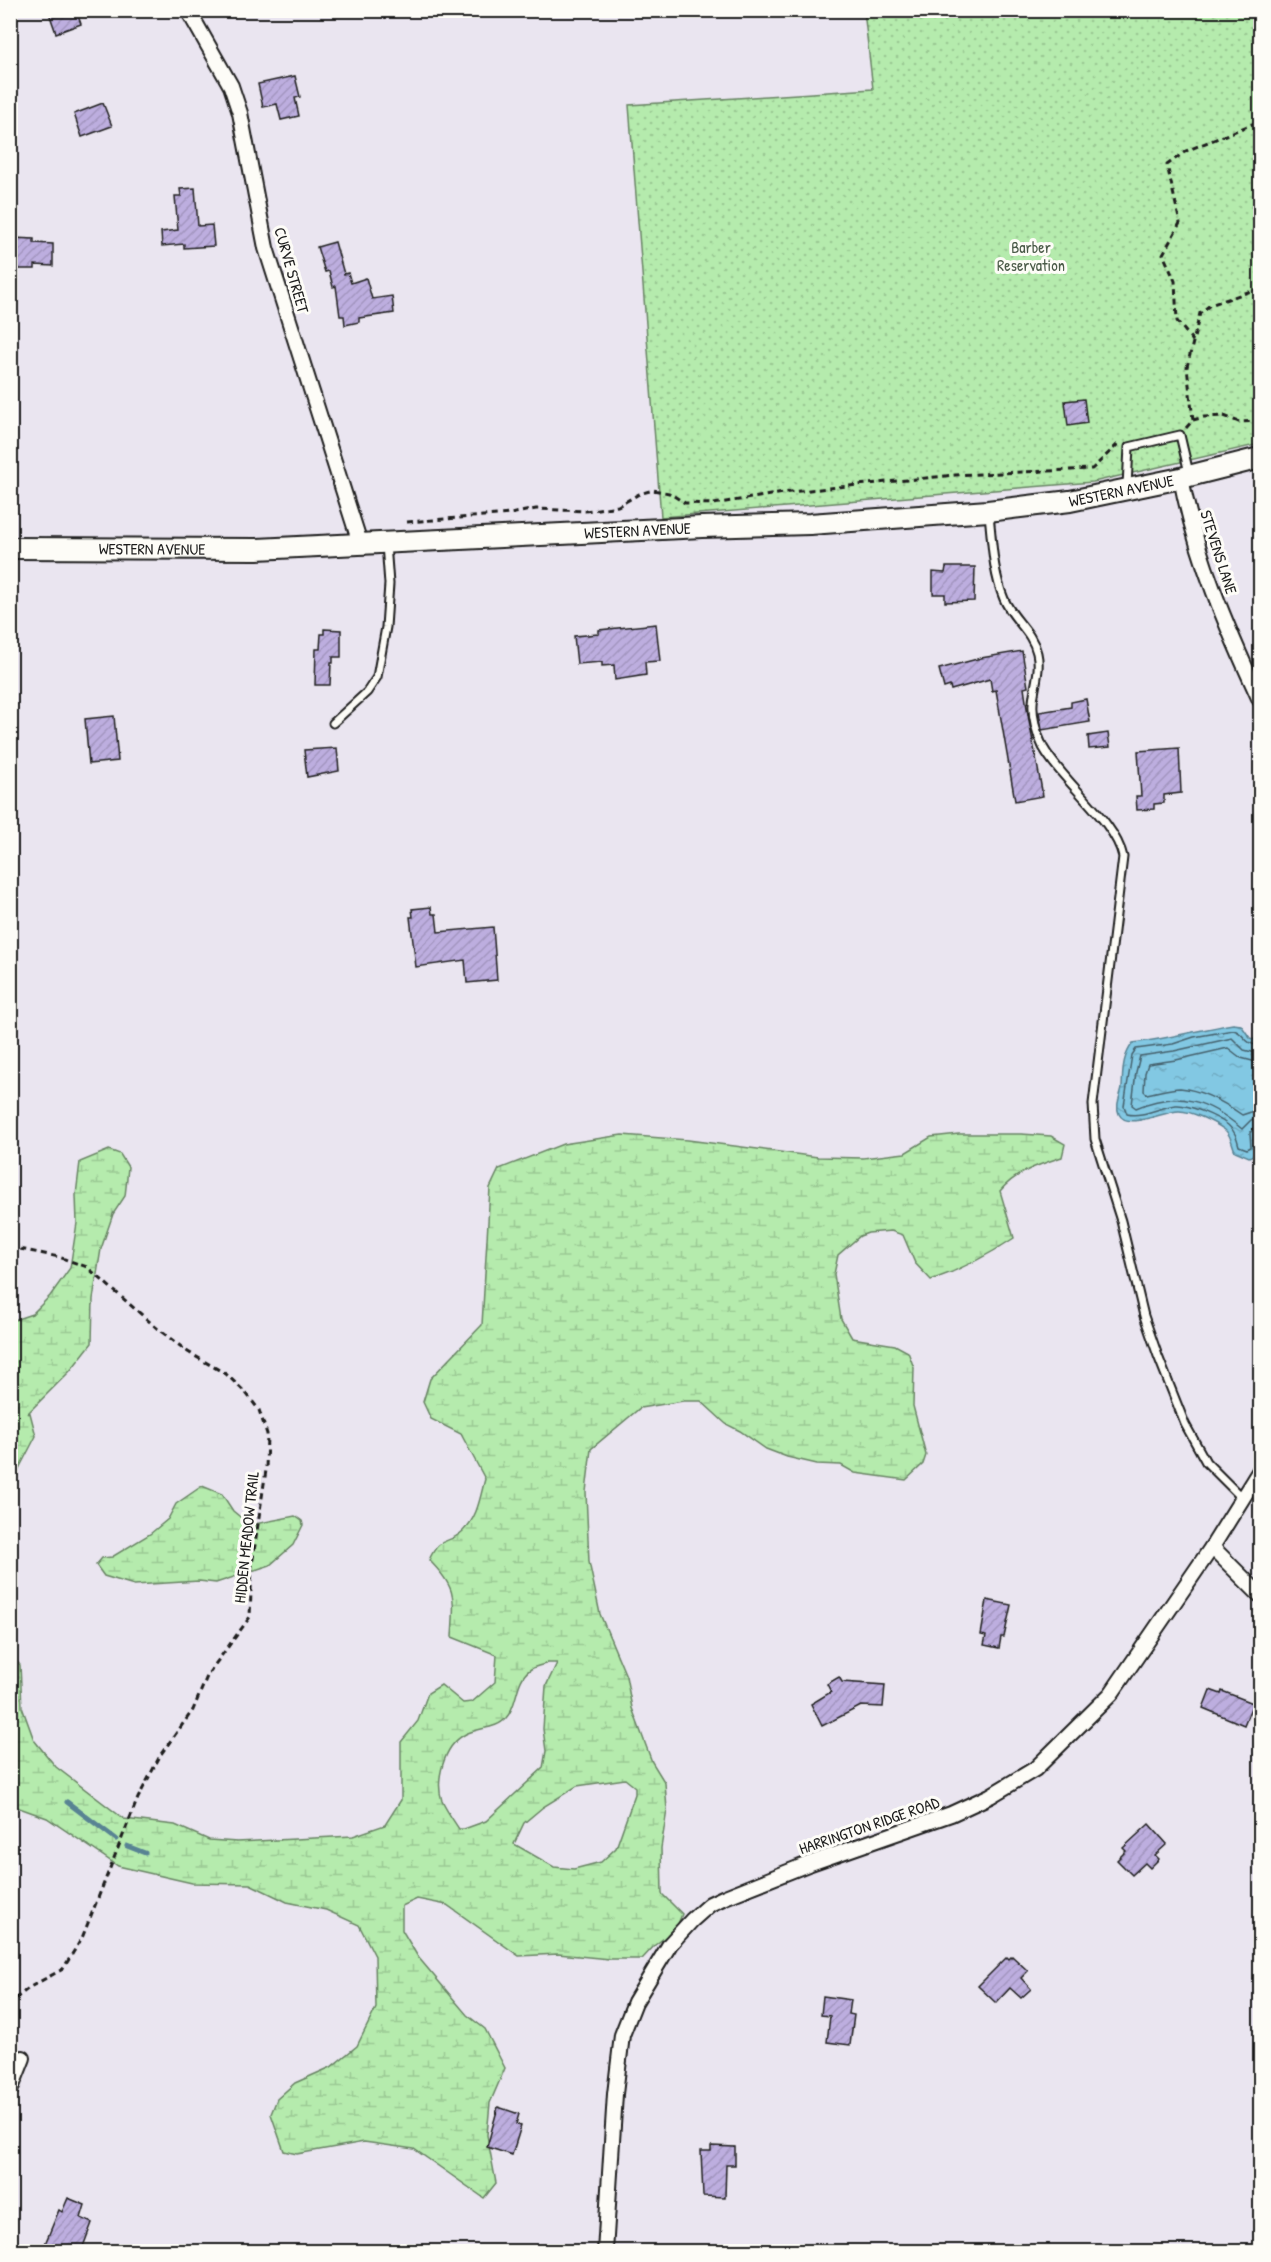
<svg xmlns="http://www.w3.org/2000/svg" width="1271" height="2262" font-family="'Patrick Hand',sans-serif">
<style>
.wetland{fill:url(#wetland-marsh);stroke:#688464;stroke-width:1.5;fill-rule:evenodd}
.park{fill:url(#park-dots);stroke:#688464;stroke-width:1.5}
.water{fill:url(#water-ripples);stroke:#598393;stroke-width:1.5}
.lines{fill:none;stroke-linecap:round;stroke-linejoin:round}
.shore{stroke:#45616c;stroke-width:1.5}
.stream{stroke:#598393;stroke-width:5}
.building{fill:url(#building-hatch);stroke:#1c1c1c;stroke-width:1.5}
.lane-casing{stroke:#1c1c1c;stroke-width:11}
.street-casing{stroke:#1c1c1c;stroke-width:18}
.secondary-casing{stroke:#1c1c1c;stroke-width:24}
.path{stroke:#1c1c1c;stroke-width:3;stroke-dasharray:6 4.5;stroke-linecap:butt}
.lane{stroke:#fdfcf7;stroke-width:7}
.street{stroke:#fdfcf7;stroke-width:14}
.secondary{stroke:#fdfcf7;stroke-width:20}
.labels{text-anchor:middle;stroke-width:6;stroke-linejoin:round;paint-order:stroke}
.park-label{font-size:16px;fill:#4a5a48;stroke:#fdfcf7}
.street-label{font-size:16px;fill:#1c1c1c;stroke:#fdfcf7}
</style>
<defs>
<pattern id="wetland-marsh" width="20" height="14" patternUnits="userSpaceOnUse" patternTransform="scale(1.5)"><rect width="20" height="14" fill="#b5ebad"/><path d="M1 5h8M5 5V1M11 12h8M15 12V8" fill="none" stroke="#9bc994"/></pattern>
<pattern id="park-dots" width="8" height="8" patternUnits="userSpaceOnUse" patternTransform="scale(1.5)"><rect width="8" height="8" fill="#b5ebad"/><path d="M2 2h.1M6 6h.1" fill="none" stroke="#9bc994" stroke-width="1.8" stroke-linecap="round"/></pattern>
<pattern id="water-ripples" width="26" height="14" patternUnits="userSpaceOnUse" patternTransform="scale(1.5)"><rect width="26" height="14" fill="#82c8e3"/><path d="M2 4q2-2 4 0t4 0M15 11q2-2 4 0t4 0" fill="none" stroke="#70abc2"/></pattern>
<pattern id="building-hatch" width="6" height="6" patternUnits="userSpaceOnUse" patternTransform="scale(1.5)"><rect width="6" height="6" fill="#bdaedf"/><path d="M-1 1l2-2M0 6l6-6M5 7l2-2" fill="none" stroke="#a295bf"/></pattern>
</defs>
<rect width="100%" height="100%" fill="#eae5f0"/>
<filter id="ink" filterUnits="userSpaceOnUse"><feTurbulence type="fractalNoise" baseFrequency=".0167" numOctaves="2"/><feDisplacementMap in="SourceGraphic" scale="12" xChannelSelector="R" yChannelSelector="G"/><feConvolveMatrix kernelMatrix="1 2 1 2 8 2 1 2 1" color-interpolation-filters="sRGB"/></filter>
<g filter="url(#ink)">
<g class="wetland">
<path d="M959 1134H1021L1051 1136 1065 1144 1062 1157C1038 1165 1016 1172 1000 1191L1014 1238C989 1255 960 1270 931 1280L915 1263 903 1235 891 1231 868 1233 860 1236 838 1255 834 1274 841 1319 852 1338 895 1345 908 1352 914 1368 913 1406 926 1455 923 1464 906 1480 855 1473 841 1465 817 1464 787 1457 766 1449 740 1431 726 1424 701 1401H683L640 1408 591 1449 586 1492 589 1562 600 1614 626 1676 632 1708 652 1762 665 1783 667 1810 661 1848 662 1894 682 1914 676 1929 655 1945 642 1959H609L558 1954 519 1956 447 1905 417 1899 402 1906V1930L418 1957 467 2015 485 2029 505 2068 490 2103 487 2135 496 2183 484 2198 414 2149 364 2142 297 2154 284 2151 271 2114 277 2099 295 2083 331 2067 357 2046 376 2008 375 1956 359 1925 326 1910 287 1902 250 1884 192 1883 118 1866 47 1818 11 1805 10 1654 20 1665 22 1707 34 1740 56 1767 124 1819 175 1825 209 1840 237 1842 353 1836 385 1825 401 1800V1742L418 1721 428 1693 441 1685 463 1703 472 1702 495 1682 497 1655 452 1637C454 1598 458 1589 429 1560 441 1534 447 1546 463 1531 478 1517 480 1497 485 1479L461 1434 431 1419 423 1402 430 1379 482 1325 490 1188 499 1169 563 1144 622 1135 688 1140 818 1157 863 1158 905 1153 931 1137ZM548 1663H557L546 1686 543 1729 546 1751 543 1768 486 1821 464 1829H459C453 1820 446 1810 442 1801 435 1780 444 1746 464 1735 477 1727 496 1730 506 1718 519 1704 514 1680 531 1669 536 1666 543 1665 548 1663ZM625 1779 635 1787V1794L616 1848 601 1862 574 1869 554 1867 514 1844 524 1823 543 1807 577 1786Z"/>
<path d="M109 1150 120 1154 128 1167 127 1178 125 1196 113 1214 101 1249 93 1299 92 1343 70 1371 27 1414 30 1413 36 1436 11 1484V1321L32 1314 50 1296 70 1268 77 1223 76 1195 80 1162Z"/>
<path d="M202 1486 222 1494 233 1511 250 1525 295 1516 302 1521 303 1525 293 1545 270 1565 216 1583 199 1581 134 1585 104 1576 96 1565 102 1558 112 1557 150 1534 168 1519 176 1504Z"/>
</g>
<path class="park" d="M864 11H1260V444L1093 482 661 517 629 105 873 89Z"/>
<path class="water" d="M1233 1024 1241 1025 1250 1038 1260 1041V1129L1255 1137 1258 1153 1249 1157 1235 1151C1232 1144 1231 1135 1225 1130 1214 1122 1192 1111 1179 1111 1164 1111 1127 1131 1119 1114 1115 1105 1121 1095 1122 1087 1123 1071 1122 1057 1133 1043 1167 1039 1199 1030 1233 1024Z"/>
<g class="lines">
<g class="shore">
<path d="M1260 1046C1242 1044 1245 1032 1233 1030L1194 1037 1173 1044 1136 1049 1132 1055 1124 1106 1127 1114C1142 1118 1160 1107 1176 1105 1189 1104 1218 1117 1228 1125 1235 1131 1237 1138 1239 1146L1247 1149 1251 1147 1250 1133 1255 1127 1260 1126"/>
<path d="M1260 1054 1244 1050 1232 1038 1174 1051 1140 1056 1136 1072 1132 1105 1136 1108C1178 1090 1208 1100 1242 1129L1251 1120 1260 1118"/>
<path d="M1260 1063 1241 1058 1228 1048 1176 1060 1148 1064 1145 1073 1144 1091 1147 1094C1158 1092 1170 1088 1180 1088 1202 1090 1225 1103 1242 1115L1260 1109"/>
</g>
<g class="stream">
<path d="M67 1802 116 1839"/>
<path d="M127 1846 145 1853"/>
</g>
</g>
<g class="building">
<path d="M48 10H76L81 24 56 33Z"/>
<path d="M295 76 300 97 295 98 299 116 281 120 277 104 263 107 258 84Z"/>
<path d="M103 103 112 126 82 137 74 114Z"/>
<path d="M195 188 198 226 212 225 214 246 184 248V244L162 246 161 232 178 230 175 196H181L180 189Z"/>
<path d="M13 238 34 239V243L53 244V266L35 265V269H10V249H13Z"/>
<path d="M335 242 344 274 348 273 351 283 366 278 372 299 392 296 394 313 359 318V322L345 325 344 316H340L336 286 333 287 329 271 325 272 317 247Z"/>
<path d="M1084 399 1087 423 1068 426 1065 401Z"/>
<path d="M946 567H975L974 601 945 602V594H933V572L945 573Z"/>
<path d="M656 624 660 661 645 662 646 675 615 680 614 665 602 666V662L577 664 574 636 599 634V630Z"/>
<path d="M324 629 341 630V657H333V663H331L330 685H315L316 649H320L321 634H324Z"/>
<path d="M1022 651 1028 687 1024 688 1028 715 1043 796 1015 801 996 690 992 691 990 679 951 690 950 686 944 688 939 669 981 658Z"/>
<path d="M1086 699 1090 722 1042 730 1039 712 1071 707V702Z"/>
<path d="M114 716 118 761 89 764 85 719Z"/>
<path d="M1108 733 1110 747 1089 749 1088 736Z"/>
<path d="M337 748 339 771 307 777 304 750Z"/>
<path d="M1179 748 1181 793 1164 795V803L1154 804V809L1137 810 1136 796H1141L1138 751Z"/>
<path d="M431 907 432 914H436L438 932 493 927 497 980 467 983 465 960 416 967 410 917H413L412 909Z"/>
<path d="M987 1600 1011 1605 1004 1637H1001L999 1648 984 1645 986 1636 981 1635Z"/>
<path d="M839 1677 842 1682 885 1685 883 1707 861 1706 822 1726 811 1704 831 1692 827 1684Z"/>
<path d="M1210 1690 1221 1694 1222 1691 1253 1703 1244 1725 1203 1708Z"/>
<path d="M1149 1824 1167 1844 1155 1855 1159 1859 1150 1868 1145 1863 1132 1875 1117 1860 1126 1851 1123 1848Z"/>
<path d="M1012 1956 1028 1971 1021 1978 1031 1989 1021 1998 1010 1988 996 2003 978 1986 1007 1957 1009 1959Z"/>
<path d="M823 1996 851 2000 849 2014 854 2015 850 2045 827 2042 830 2016 821 2015Z"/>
<path d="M498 2107 519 2114 516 2124 521 2126 512 2155 487 2147Z"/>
<path d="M711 2146 735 2147V2165H726L725 2197 703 2196 701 2151H711Z"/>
<path d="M68 2198 85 2205 81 2218 92 2223 81 2252H63L45 2244 59 2210 62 2212Z"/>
</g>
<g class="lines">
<defs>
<g id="lane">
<path d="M1127 486 1129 447 1180 435 1189 473"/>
<path d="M989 514C992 542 993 573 1004 599 1012 619 1032 631 1037 653 1041 670 1034 686 1033 703 1032 717 1037 735 1043 747 1063 783 1115 820 1123 857L1093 1104 1095 1139 1121 1221 1144 1316 1158 1356 1185 1424 1206 1462 1242 1498"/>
<path d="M333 723 367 692 377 677 386 627 389 584 386 544"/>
</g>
<g id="street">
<path d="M188 10 231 86 240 113 266 248 360 543"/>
<path d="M1181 478C1196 557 1227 628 1260 700"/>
<path d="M1212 1547 1260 1595"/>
<path d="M10 2091 23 2058"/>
<path d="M605 2252 615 2094 622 2035 635 2002 670 1944 692 1920 710 1904 725 1897 808 1864 951 1814 990 1796 1035 1769 1111 1694 1212 1547 1260 1470"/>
</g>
<g id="secondary">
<path id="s1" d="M10 548 257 549 702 527 810 524 988 511 1070 501 1181 478 1260 458"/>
</g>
</defs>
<use href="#lane" class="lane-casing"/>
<use href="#street" class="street-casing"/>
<use href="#secondary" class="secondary-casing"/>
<g class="path">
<path d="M1193 341 1177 321 1175 281 1163 254 1180 223 1167 165 1186 151 1260 121"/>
<path d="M1193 420 1187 367 1200 313 1210 305 1260 288"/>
<path d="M1186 428 1193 420 1204 417 1224 416 1239 422 1260 421"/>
<path d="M407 522 510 514 536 509 585 511 618 506 639 494 653 490 669 493 685 503 713 504 790 492 955 475 1092 469 1118 444"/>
<path d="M10 1247 59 1257 87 1267 158 1329 188 1352 226 1374 246 1393 259 1410 267 1434 266 1470 252 1565 250 1617 208 1674 193 1710 161 1754 138 1798 82 1938 63 1969 30 1987 10 2003"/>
</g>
<use href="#lane" class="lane"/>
<use href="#street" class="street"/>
<use href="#secondary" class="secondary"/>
</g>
</g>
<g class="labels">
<g class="park-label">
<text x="1031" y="253">Barber<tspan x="1031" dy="18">Reservation</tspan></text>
</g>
<g class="street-label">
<text transform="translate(292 270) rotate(74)" y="6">CURVE STREET</text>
<text dy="6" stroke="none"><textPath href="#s1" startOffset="1114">WESTERN AVENUE</textPath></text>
<text dy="6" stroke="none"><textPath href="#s1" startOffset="628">WESTERN AVENUE</textPath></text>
<text dy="6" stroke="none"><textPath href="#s1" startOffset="142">WESTERN AVENUE</textPath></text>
<text transform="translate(1219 552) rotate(72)" y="6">STEVENS LANE</text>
<text transform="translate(246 1537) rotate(-84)" y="6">HIDDEN MEADOW TRAIL</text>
<text transform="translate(869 1825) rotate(-19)" y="6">HARRINGTON RIDGE ROAD</text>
</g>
</g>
<rect width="1271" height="2262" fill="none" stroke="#fdfcf7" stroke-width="36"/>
<rect x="18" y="18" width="1235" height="2226" fill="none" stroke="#1c1c1c" stroke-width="2" filter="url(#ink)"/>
</svg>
